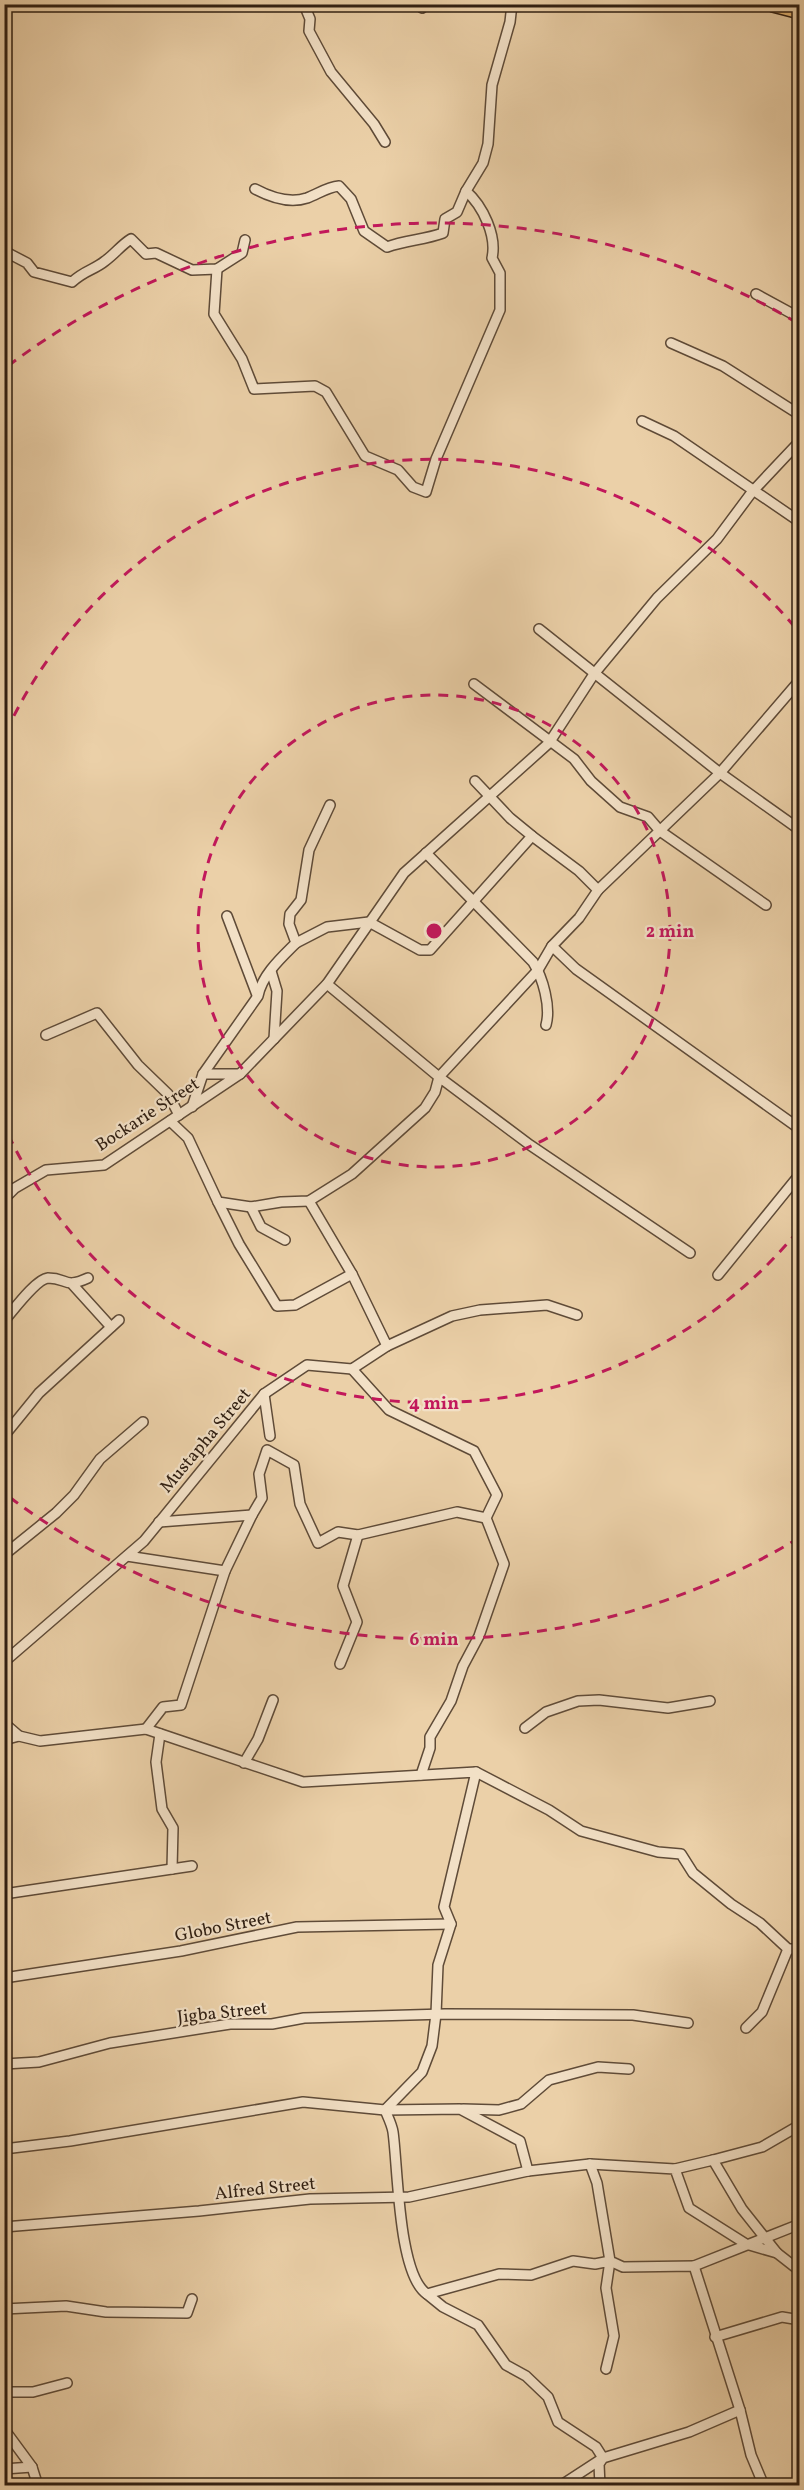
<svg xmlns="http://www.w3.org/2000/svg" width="804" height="2490" font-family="Vollkorn,serif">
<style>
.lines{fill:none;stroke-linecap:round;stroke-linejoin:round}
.street-casing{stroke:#5f4b38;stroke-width:12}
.primary-casing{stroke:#301f12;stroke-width:18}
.street{stroke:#f2e0c6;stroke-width:9}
.primary{stroke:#e6b874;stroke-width:15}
.ring{fill:none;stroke:#c2185b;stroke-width:3;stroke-dasharray:10 8}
.labels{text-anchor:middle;stroke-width:4.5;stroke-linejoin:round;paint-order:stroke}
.street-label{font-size:18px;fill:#301f12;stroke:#f2e0c6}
.centre{fill:#c2185b;stroke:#f2e0c6;stroke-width:3}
.ring-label{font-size:18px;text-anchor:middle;font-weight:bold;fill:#c2185b;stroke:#f2e0c6;stroke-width:4.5;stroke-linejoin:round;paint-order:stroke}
</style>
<rect width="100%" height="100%" fill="#ebd0a8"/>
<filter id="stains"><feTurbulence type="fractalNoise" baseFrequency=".00333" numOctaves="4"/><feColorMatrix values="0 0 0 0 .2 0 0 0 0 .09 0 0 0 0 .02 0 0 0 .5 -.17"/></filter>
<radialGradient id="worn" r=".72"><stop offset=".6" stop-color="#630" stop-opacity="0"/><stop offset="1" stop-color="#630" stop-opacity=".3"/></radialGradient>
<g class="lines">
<defs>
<g id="street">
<path d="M274 4H278"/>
<path d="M294 4 305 7 310 19 309 31 331 72 374 124 385 142"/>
<path d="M422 8 423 4"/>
<path d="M255 189C270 197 289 204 307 198 318 194 327 187 339 186L351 199 364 231 387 247C406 240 424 240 443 233L445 219 457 212 466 191"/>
<path d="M4 251 27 263 34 272 72 282C85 270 94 270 105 261 115 254 121 245 131 239L146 254 156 253 192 270 217 269 242 253 245 240"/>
<path d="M217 269 214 314 242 359 254 389 315 386 326 392 365 456 398 470 413 487 426 492 436 459 500 310V273L492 258C497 236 483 206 466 191L483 163 488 144 492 85 510 22 512 4"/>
<path d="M756 294 800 318"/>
<path d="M671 343 723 366 800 415"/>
<path d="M642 421 674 436 800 522"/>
<path d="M539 629 720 773 800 830"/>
<path d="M474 684 574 759 591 781 620 807 648 817 660 831 766 905"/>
<path d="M532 836 579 871 598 890 579 918 552 946 576 969 800 1129"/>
<path d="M426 853 533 962C543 978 551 1007 546 1025"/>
<path d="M598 890 720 773 800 680"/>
<path d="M227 916 257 995"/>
<path d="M296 943 327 927 369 922 420 950H430L532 836 510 818 475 781"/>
<path d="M271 971 277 991 274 1039"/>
<path d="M327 984 439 1077 538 970 552 946"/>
<path d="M46 1035 97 1013 138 1065 168 1094 179 1115"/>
<path d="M240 1074 327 984 404 873 549 743 594 674 657 598 717 539 752 492 800 441"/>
<path d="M192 1107 203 1074 258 996C262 975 281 958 296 943L289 924 290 914 301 900 309 850 330 805"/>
<path d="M170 1121 188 1138 218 1202 251 1207 281 1202 309 1201 352 1174 425 1108 435 1092 439 1077 530 1145 690 1253"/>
<path d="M4 1199 15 1188 46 1170 104 1165 240 1074H203"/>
<path d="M309 1201 352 1274 387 1346"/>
<path d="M218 1202 239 1244 277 1306 295 1305 352 1274"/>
<path d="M251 1207 261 1227 285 1240"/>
<path d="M718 1275 800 1174"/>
<path d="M73 1285 111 1327"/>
<path d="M4 1321C12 1312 36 1279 48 1278 68 1278 64 1289 88 1278"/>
<path d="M352 1369 389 1410 474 1451 497 1495 486 1518 504 1564 479 1636 463 1666 451 1701 430 1737V1748L421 1775"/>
<path d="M264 1394 270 1436"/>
<path d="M4 1436 39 1393 119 1320"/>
<path d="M159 1522 252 1515 262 1498 259 1474 267 1450 294 1465 300 1504 318 1543 338 1532 358 1535 457 1512 486 1518"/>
<path d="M4 1555 56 1513 74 1495 100 1459 143 1422"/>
<path d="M127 1556 225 1571"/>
<path d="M4 1662 144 1541 264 1394 307 1365 352 1369 387 1346 452 1316 480 1310 547 1305 577 1315"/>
<path d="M340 1664 357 1622 343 1586 358 1535"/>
<path d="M4 1723 19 1736 40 1741 146 1729 303 1782 476 1772 444 1907 451 1924 438 1965 436 2014 432 2046 422 2072 385 2110"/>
<path d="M525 1728 546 1712 578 1701 599 1700 668 1708 710 1701"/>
<path d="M146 1729 163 1707 181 1705 225 1571 252 1515"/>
<path d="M160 1734 156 1762 162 1809 173 1828 172 1869"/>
<path d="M4 1740 19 1736"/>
<path d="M244 1763 258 1739 273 1700"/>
<path d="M476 1772 549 1810 581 1831 658 1852 681 1854 693 1873 731 1904 760 1923 788 1949H800"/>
<path d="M4 1894 192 1866"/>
<path d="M4 1978 181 1951 297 1927 451 1924"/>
<path d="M746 2028 762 2012 788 1949"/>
<path d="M4 2064 39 2062 110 2043 230 2024H272L304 2018 445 2014 633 2015 688 2023"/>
<path d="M463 2109 499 2110 521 2104 549 2080 598 2067 629 2069"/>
<path d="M385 2110C388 2117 392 2125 393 2132 398 2167 398 2275 427 2294L499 2274 531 2275 573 2261 595 2264 610 2261 606 2288 614 2336 606 2369"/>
<path d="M4 2149 70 2141 303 2102 385 2110 460 2109 520 2141 528 2171 590 2164 675 2169 689 2208 746 2244 777 2253 800 2271"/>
<path d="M713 2160 762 2147 800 2125"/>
<path d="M590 2164 597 2183 610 2261 623 2267 694 2266 740 2410 751 2455 764 2486"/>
<path d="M675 2169 713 2160 742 2209 777 2253"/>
<path d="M4 2227 199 2211 310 2199 409 2197 528 2171"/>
<path d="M694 2266 800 2224"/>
<path d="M427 2294 443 2307 478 2325 506 2365 526 2376 548 2397 558 2422 596 2447 603 2458 560 2486"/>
<path d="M4 2309 66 2306 106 2312 187 2313 192 2299"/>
<path d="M715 2337 782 2317 800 2320"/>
<path d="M4 2392H33L67 2383"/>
<path d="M4 2429 32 2467 38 2486"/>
<path d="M4 2469 32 2467"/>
<path d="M600 2486 599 2464 603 2458 689 2432 740 2410"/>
</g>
<path id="primary" d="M773 4 800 11"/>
</defs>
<use href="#street" class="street-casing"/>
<use href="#primary" class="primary-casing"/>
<use href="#street" class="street"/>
<use href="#primary" class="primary"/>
</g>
<g class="ring">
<circle cx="434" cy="931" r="236"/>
<path d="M798 1231A472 472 0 0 1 6 1130M6 732A472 472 0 0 1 798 631"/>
<path d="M799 1538A708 708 0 0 1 8 1496M8 366A708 708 0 0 1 799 324"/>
</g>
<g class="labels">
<g class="street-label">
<text transform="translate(147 1114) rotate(-33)" y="6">Bockarie Street</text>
<text transform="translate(205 1440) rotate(-50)" y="6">Mustapha Street</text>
<text transform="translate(223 1926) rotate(-11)" y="6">Globo Street</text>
<text transform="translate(222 2012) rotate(-6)" y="6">Jigba Street</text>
<text transform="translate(265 2188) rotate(-6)" y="6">Alfred Street</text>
</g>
</g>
<circle cx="434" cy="931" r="9" class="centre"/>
<g class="ring-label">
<text x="670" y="937">2 min</text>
<text x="434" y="1409">4 min</text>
<text x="434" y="1645">6 min</text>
</g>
<rect width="804" height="2490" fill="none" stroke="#ebd0a8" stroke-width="24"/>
<rect x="6" y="6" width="792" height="2478" fill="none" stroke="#301f12" stroke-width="3"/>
<rect x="12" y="12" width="780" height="2466" fill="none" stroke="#301f12" stroke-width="1.5"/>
<rect width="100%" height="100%" filter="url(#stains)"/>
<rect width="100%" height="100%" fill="url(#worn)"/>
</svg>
